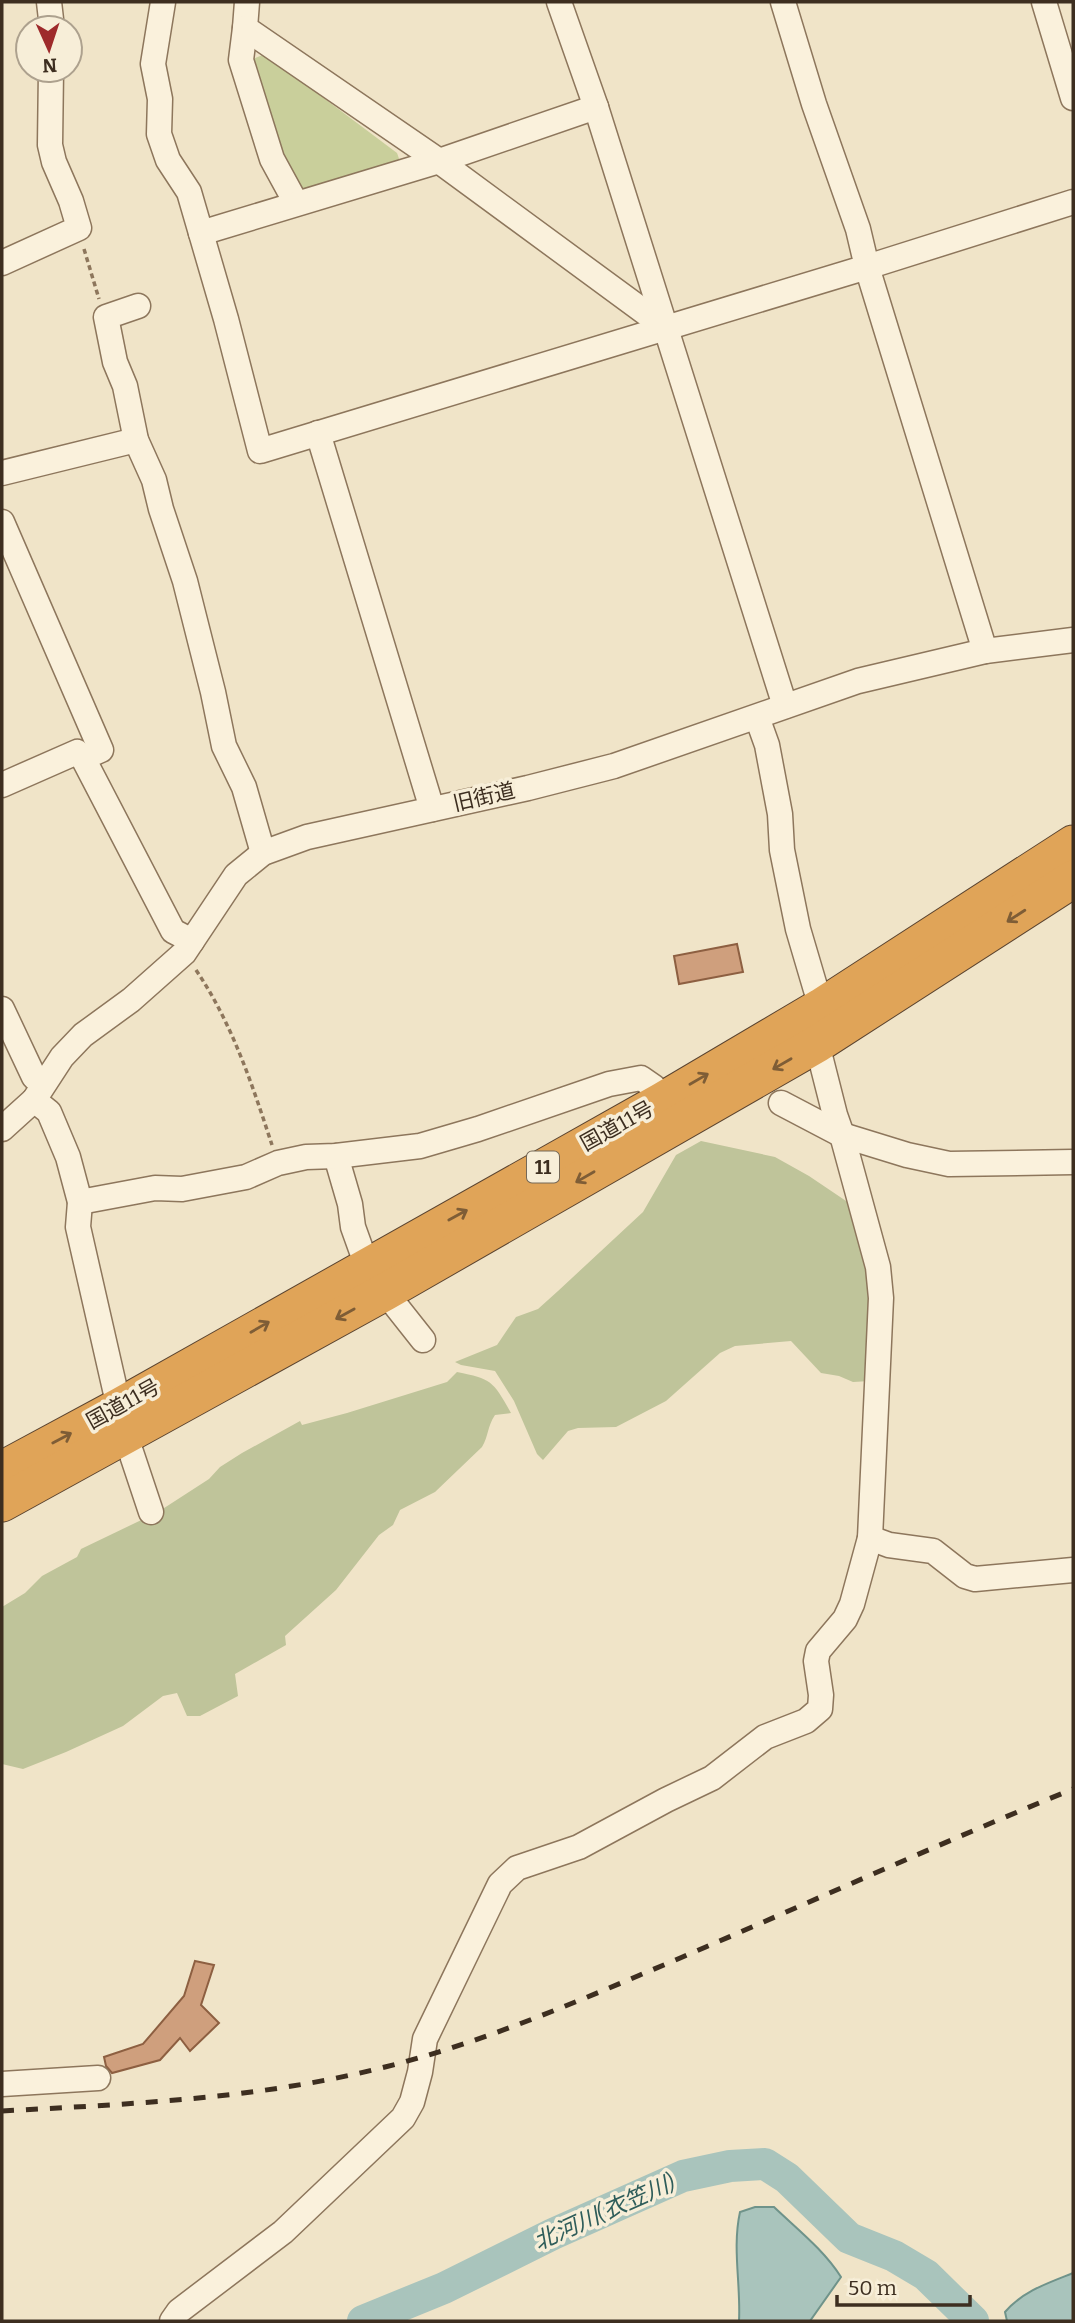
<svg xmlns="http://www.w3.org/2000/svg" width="1075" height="2323" font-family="Bitter,'Noto Sans JP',serif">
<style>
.green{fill:#c9cf9b}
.cemetery{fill:#bfc49a}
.water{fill:#a9c4bc;stroke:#6f938a;stroke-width:2}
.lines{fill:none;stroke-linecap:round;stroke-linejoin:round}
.river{stroke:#a9c4bc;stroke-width:32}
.building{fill:#cf9f7d;stroke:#8d5f41;stroke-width:2}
.minor-casing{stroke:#8d765c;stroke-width:27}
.highway-casing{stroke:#5b4430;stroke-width:39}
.path{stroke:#8d765c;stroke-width:3.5;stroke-dasharray:5 3.5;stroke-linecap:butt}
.minor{stroke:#faf1dc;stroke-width:24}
.highway{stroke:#e0a458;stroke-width:37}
.rail{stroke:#3d2e20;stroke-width:5;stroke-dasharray:12 12;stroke-linecap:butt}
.oneway{stroke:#7e5d36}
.labels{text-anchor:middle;stroke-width:7;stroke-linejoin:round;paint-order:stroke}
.shield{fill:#f7eed8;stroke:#756857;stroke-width:2}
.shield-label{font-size:19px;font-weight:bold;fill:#3d2e20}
.street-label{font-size:21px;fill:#3d2e20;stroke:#f7eed8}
.water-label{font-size:23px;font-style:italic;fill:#2f5d5a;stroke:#f7eed8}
</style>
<rect width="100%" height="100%" fill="#f0e4c8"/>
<path class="green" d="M265 54 397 153 401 164 301 193 280 160 248 61Z"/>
<g class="cemetery">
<path d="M701 1141 775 1157 809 1176 852 1205 870 1268V1381L853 1382 839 1376 821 1373 791 1341 735 1346 720 1353 666 1401 616 1427 578 1428 568 1431 543 1460 537 1454 514 1401 495 1371 461 1365 455 1362 497 1345 516 1317 538 1309 558 1291 643 1212 676 1155Z"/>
<path d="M457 1372C492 1379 493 1381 511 1413L495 1415C487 1427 489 1435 482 1447L435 1492 400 1510 393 1525 379 1535 336 1590 285 1636 286 1645 235 1674 238 1696 200 1716H187L177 1693 163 1696 123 1726 66 1752 23 1769 2 1764V1607L25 1593 42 1576 77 1557 81 1549 158 1512 209 1479 220 1467 242 1453 300 1421 302 1425 347 1413 447 1382Z"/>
</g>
<g class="water">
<path d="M755 2207H774C797 2229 824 2250 841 2277L810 2321H739C741 2285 732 2248 740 2212Z"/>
<path d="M1073 2273V2321H1007L1005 2312C1023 2291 1048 2283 1073 2273Z"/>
</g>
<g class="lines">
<path class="river" d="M363 2321 444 2288 553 2234 683 2176 730 2166 765 2164 787 2178 849 2238 894 2256 926 2275 973 2321"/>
</g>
<g class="building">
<path d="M737 944 743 972 679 984 674 956Z"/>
<path d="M195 1961 214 1965 201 2005 219 2023 190 2051 180 2038 160 2060 112 2073 106 2066 104 2057 143 2044 184 1996Z"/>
</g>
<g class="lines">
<defs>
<g id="minor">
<path d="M49 2 52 28"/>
<path d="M163 2 153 64 160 99 159 134 168 160 189 192 226 319 260 451 867 267 858 229 814 104 783 2"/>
<path d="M247 2 245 28 439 161 665 327"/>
<path d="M559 2 596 107 785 706"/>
<path d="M1044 2 1073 98"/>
<path d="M245 28 241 60 272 159 296 203"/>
<path d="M201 233 439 161 596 107"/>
<path d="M2 263 79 228 71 201 54 162 50 145 51 70"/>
<path d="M138 306 106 317 115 362 125 386 136 440 154 480 161 509 185 581 213 692 224 746 244 787 263 853"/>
<path d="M318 433 432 809"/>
<path d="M2 473 136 440"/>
<path d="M2 522 101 750 83 758 173 931 192 941"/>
<path d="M985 651 867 267 1073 202"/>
<path d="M2 785 77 752 83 758"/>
<path d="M2 1009 34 1077 43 1084"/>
<path d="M34 1100 49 1112 68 1157 80 1202 78 1227 119 1407 125 1434 151 1512"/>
<path d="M781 1103 842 1135 907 1155 949 1164 1073 1162"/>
<path d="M2 1129 34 1100 62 1057 83 1035 131 1000 184 953 236 875 263 853 307 837 528 788 614 766 858 681 985 651 1073 640"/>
<path d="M336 1156 350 1204 353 1227 367 1266"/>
<path d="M80 1202 155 1188 182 1189 246 1177 278 1163 306 1157 336 1156 420 1146 478 1129 609 1084 641 1078 654 1087 662 1101"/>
<path d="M385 1292 423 1340"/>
<path d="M870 1538 889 1545 933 1551 965 1576 975 1579 1073 1570"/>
<path d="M2 2084 98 2078"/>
<path d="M172 2321 179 2311 283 2232 403 2118 412 2102 420 2072 425 2039 500 1884 517 1868 579 1847 666 1800 712 1778 765 1737 806 1721 820 1709 821 1695 816 1661 818 1651 845 1619 852 1604 870 1538 881 1298 878 1267 842 1135 835 1115 817 1044 821 1007 798 929 782 850 780 814 767 745 757 717"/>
</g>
<g id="highway">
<path d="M2 1470 119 1407 662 1101 821 1007 1073 844"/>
<path d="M2 1503 385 1292 817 1044 1073 879"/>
</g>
</defs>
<use href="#minor" class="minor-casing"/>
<use href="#highway" class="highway-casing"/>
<g class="path">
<path d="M84 249 99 299"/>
<path d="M196 970C232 1023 252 1084 272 1145"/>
</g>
<use href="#minor" class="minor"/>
<use href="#highway" class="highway"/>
<path class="rail" d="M2 2111C130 2104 259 2099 385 2067 473 2045 557 2010 640 1975 785 1914 928 1848 1073 1789"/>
</g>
<defs><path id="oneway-shaft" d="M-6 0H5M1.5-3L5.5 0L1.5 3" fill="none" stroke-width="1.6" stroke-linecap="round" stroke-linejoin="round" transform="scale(1.75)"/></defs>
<g class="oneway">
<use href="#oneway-shaft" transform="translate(1016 916) rotate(147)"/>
<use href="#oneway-shaft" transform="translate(782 1064) rotate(150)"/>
<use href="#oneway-shaft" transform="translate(699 1079) rotate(-30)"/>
<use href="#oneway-shaft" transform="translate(585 1177) rotate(150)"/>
<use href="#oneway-shaft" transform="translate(458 1215) rotate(-29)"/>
<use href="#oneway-shaft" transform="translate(345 1314) rotate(151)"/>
<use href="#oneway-shaft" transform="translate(260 1327) rotate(-30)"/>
<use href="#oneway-shaft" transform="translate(62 1438) rotate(-28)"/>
</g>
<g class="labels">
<rect class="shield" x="527" y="1151.5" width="32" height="31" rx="5"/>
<g class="shield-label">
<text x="543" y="1174">11</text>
</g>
<g class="street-label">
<text transform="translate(484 797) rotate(-13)" y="7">旧街道</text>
<text transform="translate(617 1126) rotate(-29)" y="7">国道11号</text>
<text transform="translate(123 1404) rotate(-29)" y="7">国道11号</text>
</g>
<g class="water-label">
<text transform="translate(604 2212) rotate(-24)" y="8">北河川(衣笠川)</text>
</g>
</g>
<rect width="1075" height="2323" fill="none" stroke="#3d2e20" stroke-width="7"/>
<g transform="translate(49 49) rotate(177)"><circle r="33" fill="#f7eed8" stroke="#ada18e" stroke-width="2"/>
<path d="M0-5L12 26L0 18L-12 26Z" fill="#9e2a2b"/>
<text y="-10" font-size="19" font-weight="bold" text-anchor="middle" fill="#3d2e20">N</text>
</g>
<path d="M837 2295v10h133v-10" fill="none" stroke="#3d2e20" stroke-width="3.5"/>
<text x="848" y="2295" font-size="21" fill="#3d2e20" stroke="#f7eed8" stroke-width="5" paint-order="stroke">50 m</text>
</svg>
